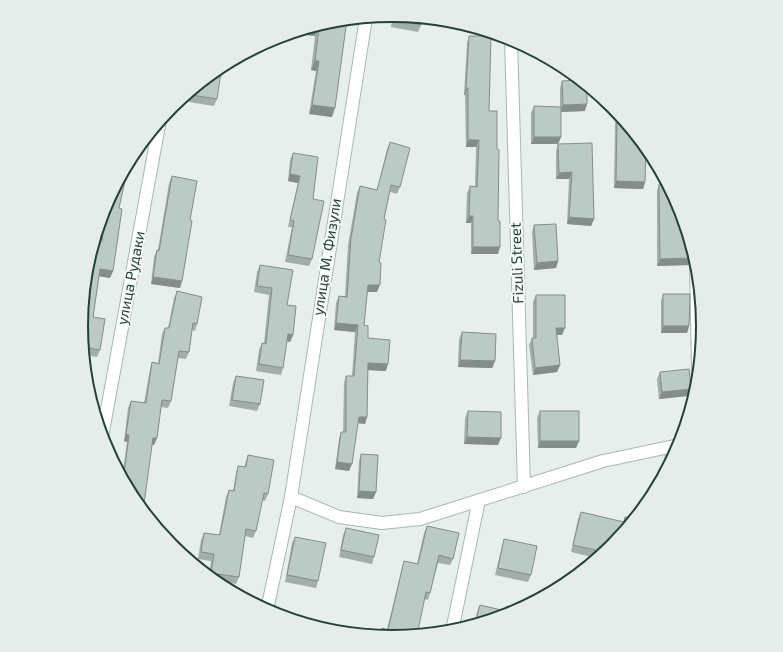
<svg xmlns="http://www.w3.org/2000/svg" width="783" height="652" font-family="'Exo 2',sans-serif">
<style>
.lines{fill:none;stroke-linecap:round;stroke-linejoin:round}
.minor-casing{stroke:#a8b8b2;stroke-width:14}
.minor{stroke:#fff;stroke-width:12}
.wall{fill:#a1aea9}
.shaded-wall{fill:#838d89}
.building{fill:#bbcac4;stroke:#838d89}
.labels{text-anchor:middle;stroke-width:4;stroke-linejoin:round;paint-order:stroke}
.street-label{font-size:15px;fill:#24423a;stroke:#f7fbf9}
.rim{fill:none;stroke:#24423a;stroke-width:2}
</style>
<rect width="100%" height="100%" fill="#e6efeb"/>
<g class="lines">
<defs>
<g id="minor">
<path d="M511 39 524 487"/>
<path d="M696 262 698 371"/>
<path d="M102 437 160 120"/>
<path d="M671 460 674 446"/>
<path d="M291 497 339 517 382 523 420 519 603 461 679 445"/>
<path d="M267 610 291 497 366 18"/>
<path d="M452 631 479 500"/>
</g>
</defs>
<use href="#minor" class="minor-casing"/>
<use href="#minor" class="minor"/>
</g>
<g class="wall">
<path d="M393 15 422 18 421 25 418 32 391 27Z"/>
<path d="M331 21 332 117 309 114 316 71 311 70 315 36 306 35 307 28Z"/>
<path d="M469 36 489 111 497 149 498 254H471V223H466L467 193 470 186 475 187 476 147H466L465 95H464L467 43Z"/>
<path d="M219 67 217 99 214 106 189 102 191 93H188Z"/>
<path d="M562 81 585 111 561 112V137L558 144H531V113L534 106 560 107V88Z"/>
<path d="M617 116 645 182 643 189 614 188 615 123Z"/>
<path d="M390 142 400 187 397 194 390 192 384 219 379 262 377 292H367L364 325 368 338 386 371 368 370 367 417 365 424 358 423 349 471 335 469 339 439 341 432H343L344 383 346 376H352L355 332 334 330 336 303 339 296H345L348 245 357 193 360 186 377 190 387 149Z"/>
<path d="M558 144 594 219 591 226 567 224 569 179H556V151Z"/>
<path d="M293 153 313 199 312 259 309 266 285 262 292 227H288L298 183 288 181 290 160Z"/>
<path d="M130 158 119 208 113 271 110 278 99 276 93 317 100 350 97 357 86 355 105 206Z"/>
<path d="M172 176 190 220 182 281 180 288 151 284 154 257 157 250H158L169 183Z"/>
<path d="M659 184 689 265 657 266V191Z"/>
<path d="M534 225 558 261 556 268 534 270 532 232Z"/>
<path d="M260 265 287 305 293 335 290 342 287 341 283 368 281 375 256 371 259 350 262 343H264L269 295 254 292 257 272Z"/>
<path d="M177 291 197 324 195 331 192 330 189 352 186 359 178 358 171 401 168 408 161 407 157 438 154 445H152L133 499 122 478 127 442 124 441 128 408 131 401 144 403 150 369 152 362 158 363 162 334 165 328H168L174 298Z"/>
<path d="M663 294 689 326 687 333H661V301Z"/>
<path d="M536 295 562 335H556L560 365 557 372 533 375 529 345 532 338H533V302Z"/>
<path d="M462 332 495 361 492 368 458 367 459 339Z"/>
<path d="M660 372 691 389 688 396 659 399 657 379Z"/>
<path d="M236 376 260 404 257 411 229 406 233 383Z"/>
<path d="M468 411 498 445 464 444 465 418Z"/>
<path d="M540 411 576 448H538L537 418Z"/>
<path d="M361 454 376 492 373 499 357 498 359 461Z"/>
<path d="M248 455 268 494 265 501 262 500 256 531 253 538 245 536 239 577 236 584 213 580 209 576 211 561 198 559 201 540 204 533 219 535 226 497 229 490 233 491 236 473 238 466 244 467Z"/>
<path d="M581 512 623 522 625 517 634 518 611 546 596 558 571 552 578 519Z"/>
<path d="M427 526 453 559 450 565 438 563 430 593 428 600 424 599 391 637 380 636 382 628 387 629 402 568 404 561 417 564 424 533Z"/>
<path d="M346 528 374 557 372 564 339 557 343 535Z"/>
<path d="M295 537 318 581 316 588 285 582 292 543Z"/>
<path d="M504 539 531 575 528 582 495 575 502 546Z"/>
<path d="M480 605 509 614 474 624 477 612Z"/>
</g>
<g class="shaded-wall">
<path d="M314 26 319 27 315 36 306 35 309 28Z"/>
<path d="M315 61H319L316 71 311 70Z"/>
<path d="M466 88H468L465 95H464Z"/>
<path d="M587 104 585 111 560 112 563 105Z"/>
<path d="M312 105 335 108 332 117 309 114Z"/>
<path d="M534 137H561L558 144H531Z"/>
<path d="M468 140H479L476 147H466Z"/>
<path d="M572 172 569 179H556L559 173Z"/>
<path d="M290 174 300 176 298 183 288 181Z"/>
<path d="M616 181 645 182 643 189 614 188Z"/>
<path d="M469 216H473L471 223H466Z"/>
<path d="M569 217 594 219 591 226 567 224Z"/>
<path d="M473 247H500L498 254H471Z"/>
<path d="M691 258 689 265 657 266 660 259Z"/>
<path d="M558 261 556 268 534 270 537 263Z"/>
<path d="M100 269 113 271 110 278 98 276Z"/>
<path d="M153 277 182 281 180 288 151 284Z"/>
<path d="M368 285H380L377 292H365Z"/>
<path d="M336 323 358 325 355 332 334 330Z"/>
<path d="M663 326H689L687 333H661Z"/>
<path d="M556 328H565L562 335H553Z"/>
<path d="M288 334 293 335 290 342 286 341Z"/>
<path d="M460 360 495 361 492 368 458 367Z"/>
<path d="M368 363 388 364 386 371 365 370Z"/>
<path d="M560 365 557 372 533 375 535 368Z"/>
<path d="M691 389 688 396 659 399 662 392Z"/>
<path d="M359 417H367L365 424 356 423Z"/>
<path d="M126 434 129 435 127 442 124 441Z"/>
<path d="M467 437 501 438 498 445 464 444Z"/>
<path d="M153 438H157L154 445H150Z"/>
<path d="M540 441H579L576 448H538Z"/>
<path d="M337 462 352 464 349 471 335 469Z"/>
<path d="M359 491 376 492 373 499 357 498Z"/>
</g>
<g class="building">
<path d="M394 15 422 18 421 25 394 20Z"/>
<path d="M347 19 335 108 312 105 319 61H315L319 27 314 26 331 21Z"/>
<path d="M469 36H491L489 111H497V149L499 150 498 221H500V247H473V216H469L470 186 477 187 479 140H468V88H466Z"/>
<path d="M222 66 217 99 192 95 193 89 219 67Z"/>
<path d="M580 80 587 86V104L563 105 562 81Z"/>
<path d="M534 106 561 107V137H534Z"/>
<path d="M617 116H619L646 148 645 182 616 181Z"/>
<path d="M390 142 410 148 400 187 391 185 384 219 386 220 379 262 381 263 380 285H368L364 325 368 326V338L390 340 388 364 368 363 367 417H359L352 464 337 462 341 432H346V376H354L358 325 336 323 339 296 347 297 351 238 360 186 377 190Z"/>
<path d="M592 143 594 219 569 217 572 172 559 173 558 144Z"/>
<path d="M293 153 318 157 313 199 324 201 312 259 288 255 294 221 290 220 300 176 290 174Z"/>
<path d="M130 158 119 208 122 209 113 271 100 269 93 317 105 319 100 350 88 348 84 365 80 326 87 265 94 240 102 241 107 202Z"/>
<path d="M172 176 197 181 190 220 192 221 182 281 153 277 157 250 159 251Z"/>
<path d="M659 184H667L679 207 691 246V258L660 259Z"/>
<path d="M556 224 558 261 537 263 534 225Z"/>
<path d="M260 265 293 270 287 305 296 306 293 335 288 334 283 368 259 364 262 343 266 344 272 288 257 286Z"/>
<path d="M177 291 202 297 197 324 193 323 189 352 179 351 171 401 162 400 157 438H153L143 511 133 499 123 481 129 435 126 434 131 401 146 403 152 362 159 364 165 328H169Z"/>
<path d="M663 294H690L689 326H663Z"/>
<path d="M536 295H565V328H556L560 365 535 368 532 338H536Z"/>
<path d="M462 332 496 334 495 361 460 360Z"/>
<path d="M689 369 691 389 662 392 660 372Z"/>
<path d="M236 376 264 380 260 404 232 400Z"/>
<path d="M468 411 501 412V438L467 437Z"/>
<rect x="540" y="411" width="39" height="30"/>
<path d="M361 454 378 455 376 492 359 491Z"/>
<path d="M248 455 274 460 268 494 264 493 256 531 246 529 239 577 211 573 214 554 201 552 204 533 220 535 229 490 234 491 238 466 246 467Z"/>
<path d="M581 512 624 522 625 517 634 518 611 546 604 552 573 545Z"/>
<path d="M427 526 459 533 453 559 439 555 430 593 426 592 417 635 391 637 381 636 382 628 388 630 404 561 418 564Z"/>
<path d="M346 528 379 535 374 557 341 550Z"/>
<path d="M295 537 326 543 318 581 287 575Z"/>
<path d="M504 539 537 546 531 575 498 568Z"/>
<path d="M480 605 510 612 509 614 475 624Z"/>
</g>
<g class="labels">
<g class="street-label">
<text transform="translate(327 257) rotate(-81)" y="5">улица М. Физули</text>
<text transform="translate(517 263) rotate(-92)" y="5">Fizuli Street</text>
<text transform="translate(131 278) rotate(-79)" y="5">улица Рудаки</text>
</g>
</g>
<path d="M0 0H783V652H0ZM88 326a304 304 0 1 1 608 0a304 304 0 1 1-608 0Z" fill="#e6ecea" fill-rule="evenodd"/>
<path class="rim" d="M88 326a304 304 0 1 1 608 0a304 304 0 1 1-608 0Z"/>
</svg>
